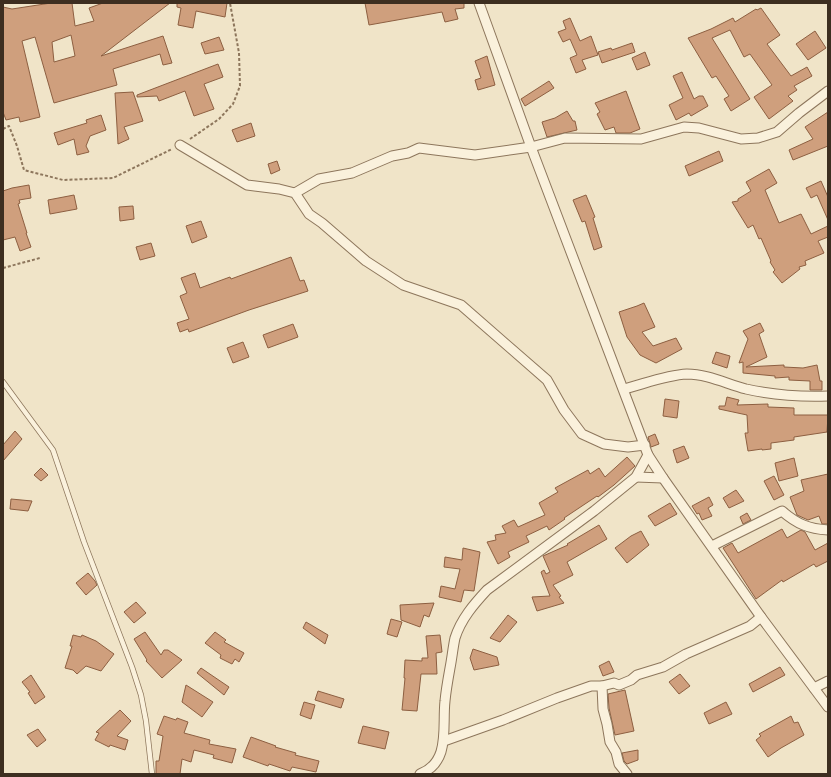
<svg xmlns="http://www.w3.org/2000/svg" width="831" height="777" font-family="'PT Serif',serif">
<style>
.building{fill:#cf9f7d;stroke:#8d5f41;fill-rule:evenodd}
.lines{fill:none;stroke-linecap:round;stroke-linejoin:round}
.service-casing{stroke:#8d765c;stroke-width:6}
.minor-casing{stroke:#8d765c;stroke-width:11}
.path{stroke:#8d765c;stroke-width:2;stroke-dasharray:3 2;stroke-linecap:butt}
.service{stroke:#faf1dc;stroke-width:4.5}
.minor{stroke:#faf1dc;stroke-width:9}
</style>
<rect width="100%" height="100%" fill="#f0e4c8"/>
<g class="building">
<path d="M51 3H72L75 26 94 21 89 8 103 3H170L101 56 163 36 172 63 163 65 160 54 113 69 117 85 54 103 35 37 22 41 40 117 20 122 19 117 6 120 3 112V7L12 9ZM71 35 75 56 54 62 52 42Z"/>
<path d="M177 3H227L225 17 196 11 193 28 178 25 181 8 177 7Z"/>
<path d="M365 3H464V8L455 9 458 19 445 22 442 12 369 25Z"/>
<path d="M761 8 780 35 767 44 791 76 807 67 812 76 794 86 797 90 788 96 793 101 769 119 754 97 772 85 750 54 744 57 730 30 712 38 750 99 731 111 724 99 729 96 716 76 712 78 688 38 711 29 733 18 735 22 756 9 757 10Z"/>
<path d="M570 18 580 41 591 36 598 55 582 60 586 69 576 73 570 58 577 55 570 39 563 42 558 32 566 29 563 21Z"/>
<path d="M815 31 826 48 808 60 796 44Z"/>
<path d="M219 37 224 50 205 54 201 43Z"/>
<path d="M632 43 635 52 602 63 598 52 611 48 612 50Z"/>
<path d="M645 52 650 65 637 70 632 58Z"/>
<path d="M487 56 495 85 478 90 475 80 481 78 475 61Z"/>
<path d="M218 64 223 77 204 84 214 109 194 116 185 91 159 101 157 96 137 97V95Z"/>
<path d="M682 72 694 99 699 96H703L708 106 691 116 689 113 676 120 669 105 683 98 673 76Z"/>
<path d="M549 81 554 88 525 106 521 99Z"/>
<path d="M626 91 640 129 630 133H616L614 127 605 130 597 114 600 112 595 103Z"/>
<path d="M133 92 143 121 124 127 129 139 118 144 115 93Z"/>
<path d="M567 111 573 121H575L577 130 547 137 542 122 555 118Z"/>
<path d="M828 112V146L793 160 789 150 813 139 805 127Z"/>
<path d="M101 115 106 130 90 136 86 146 89 152 77 155 74 139 58 145 54 133 87 123 86 120Z"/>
<path d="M251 123 255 136 237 142 232 130Z"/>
<path d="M719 151 723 161 689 176 685 166Z"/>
<path d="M277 161 280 170 271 174 268 164Z"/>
<path d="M769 169 777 183 765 190 779 223 801 214 811 234 828 226V237L818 241 824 253 805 261 806 265 799 267 800 269 782 283 773 272 775 270 770 262 771 261 761 238 759 239 753 225 748 228 732 202 738 201V199L751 191 746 182Z"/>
<path d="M821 181 828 197V220L817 195 811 198 806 188Z"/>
<path d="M29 185 31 198 19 200 20 203 18 204 27 233H26L31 247 20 251 15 237 3 240V191L12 188Z"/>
<path d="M74 195 77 209 50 214 48 200Z"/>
<path d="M586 195 595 217 593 218 602 247 594 250 585 221 582 222 573 200Z"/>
<path d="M133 206 134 219 120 221 119 207Z"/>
<path d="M201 221 207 237 192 243 186 226Z"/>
<path d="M151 243 155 256 140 260 136 247Z"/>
<path d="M291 257 300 281 304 280 308 291 249 310 189 332 188 329 180 332 177 323 189 319 180 296 187 293 181 278 195 273 200 288 230 277 231 279Z"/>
<path d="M644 303 655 327 642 332 653 346 676 338 682 349 656 363 640 355 627 337 619 312 637 306Z"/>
<path d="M760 323 764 331 759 334 767 357 746 367 784 365V367L803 368 817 365 820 381H822V390H810V381L789 380V377L775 378V376L743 373V362L739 363 748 339 743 331Z"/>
<path d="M293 324 298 337 268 348 263 335Z"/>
<path d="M243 342 249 357 233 363 227 348Z"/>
<path d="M716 352 730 356 727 368 712 363Z"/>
<path d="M727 397 739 400 737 405 768 404V407L794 408V415H828L827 432 794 437V440L771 443V449L762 450V449L748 451 745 433H748L747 415 719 409V406H725Z"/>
<path d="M665 399 679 401 677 418 663 416Z"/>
<path d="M15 431 22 439 3 461V445Z"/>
<path d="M655 434 659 444 651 447 648 437Z"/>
<path d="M684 446 689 458 677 463 673 450Z"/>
<path d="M627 457 635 466 614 485 598 497 597 496 564 518 565 519 549 530 547 526 526 536 529 542 508 552 510 557 498 564 487 542 496 540 495 535 506 533 502 526 514 520 518 527 545 515 539 503 558 492 555 488 588 470 590 474 599 468 605 477Z"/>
<path d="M794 458 798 476 779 481 775 463Z"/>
<path d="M41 468 48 475 41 481 34 475Z"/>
<path d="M828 474V524H822L819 516 808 520 797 515 790 497 804 491 801 480Z"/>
<path d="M774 476 784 495 774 500 764 481Z"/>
<path d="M736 490 744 501 729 508 723 498Z"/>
<path d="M709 497 713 505 708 508 712 516 702 520 699 513 697 514 692 506Z"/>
<path d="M11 499 32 501 28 511 10 509Z"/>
<path d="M670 503 677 514 655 526 648 516Z"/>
<path d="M747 513 751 520 743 524 740 517Z"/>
<path d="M599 525 607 539 567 562 573 575 553 585 561 596 559 597 564 603 537 611 532 597 550 596 541 572 544 570 546 574 550 572 543 556 568 545 567 544Z"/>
<path d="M782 529 787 538 801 530 805 532 815 550 828 543V561L816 567 814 564 783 582 782 580 756 599 723 548 732 543 738 553Z"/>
<path d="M641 531 649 545 627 563 615 548 631 536Z"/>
<path d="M463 548 480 552 474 591 464 590 461 602 439 597 441 586 455 589 460 569 444 567 445 557 462 560Z"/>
<path d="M88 573 95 581 97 585 86 595 76 583Z"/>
<path d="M136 602 146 613 134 623 124 612Z"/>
<path d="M434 603 429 617 424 615 420 627 401 620 400 605Z"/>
<path d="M508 615 517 622 500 642 490 638Z"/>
<path d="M391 619 402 622 397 637 387 634Z"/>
<path d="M306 622 328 635 325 644 303 628Z"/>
<path d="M145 632 161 655 164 650H168L182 660 162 678 146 661 147 660 134 639Z"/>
<path d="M215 632 226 640 224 642 244 653 239 662 235 659 232 664 220 658 221 655 205 643Z"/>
<path d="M73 635 81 637 82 635 96 641 114 654 101 671 86 666 77 674 73 670 65 668 72 646H70Z"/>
<path d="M440 635 442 652 436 653 437 674H421L417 711 402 710 405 678H404L405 660 422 661V658H428L426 636Z"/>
<path d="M473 649 497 657 499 665 474 670 470 658Z"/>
<path d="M609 661 614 672 603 676 599 666Z"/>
<path d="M780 667 785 675 753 692 749 684Z"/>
<path d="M201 668 229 687 224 695 197 673Z"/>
<path d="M680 674 690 686 679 694 669 682Z"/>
<path d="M31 675 45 697 35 704 28 693 30 692 22 682Z"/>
<path d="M186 685 213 702 202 717 182 702Z"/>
<path d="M625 690 634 731 615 735 609 708 608 694Z"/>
<path d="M318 691 344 699 341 708 315 700Z"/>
<path d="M304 702 315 705 311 719 300 715Z"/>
<path d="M726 702 732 714 709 724 704 713Z"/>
<path d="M120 710 131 721 117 736 128 740 125 750 110 745 109 747 95 740 99 733 96 732Z"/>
<path d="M164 716 176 720 177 718 188 722 184 733 210 740 209 744 236 749 232 763 213 758 214 755 194 750 191 762 182 759 180 774H156V761H159L163 736 157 734Z"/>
<path d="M791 716 794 723 798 722 804 735 781 748 768 757 756 740 761 736 759 734Z"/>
<path d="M363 726 389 732 385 749 358 743Z"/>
<path d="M38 729 46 740 37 747 27 735Z"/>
<path d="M251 737 276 746 275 747 296 753 295 755 319 761 316 772 292 767 290 771 269 764 268 766 243 757Z"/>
<path d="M638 750V760L627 764 624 761 622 753Z"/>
</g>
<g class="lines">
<defs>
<path id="service" d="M3 382 53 450 84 542 132 667 141 695 146 721 152 774"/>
<g id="minor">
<path d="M479 3 531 147 648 455 663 478 761 617 828 707"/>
<path d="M180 145 247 185 279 189 295 193 309 214 322 223 366 261 403 285 461 305 547 380 564 410 582 434 604 444 628 447 645 445"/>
<path d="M295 193 319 179 352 173 392 156 408 153 419 148 475 155 531 147 565 138 641 139 684 127 699 128 741 139 758 138 777 132 799 113 828 91"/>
<path d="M624 389C644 384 666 375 687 374 707 374 727 384 746 389 773 395 800 397 828 396"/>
<path d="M636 477 663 478"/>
<path d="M712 546 782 511C797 524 809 529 828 530"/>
<path d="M602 686 603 709 607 724 610 742 616 752 619 764 627 774"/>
<path d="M814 688 828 681"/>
<path d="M444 741 503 720 557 698 591 686H602L614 683 619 685 631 680 637 675 663 667 686 654 750 626 761 617"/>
<path d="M420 774C451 762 442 727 445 701 446 690 448 679 450 668 452 658 453 647 455 638 461 619 474 604 487 590L594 511 636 477 648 455"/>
</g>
</defs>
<use href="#service" class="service-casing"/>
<use href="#minor" class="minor-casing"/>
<g class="path">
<path d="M3 129 9 126 17 146 24 170 63 180 113 178 172 149"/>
<path d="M190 139 219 119 233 104 240 86 239 53 230 3"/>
<path d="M3 268 40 258"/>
</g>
<use href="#service" class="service"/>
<use href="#minor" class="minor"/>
</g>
<rect width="831" height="777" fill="none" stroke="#3d2e20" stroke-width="8"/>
</svg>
